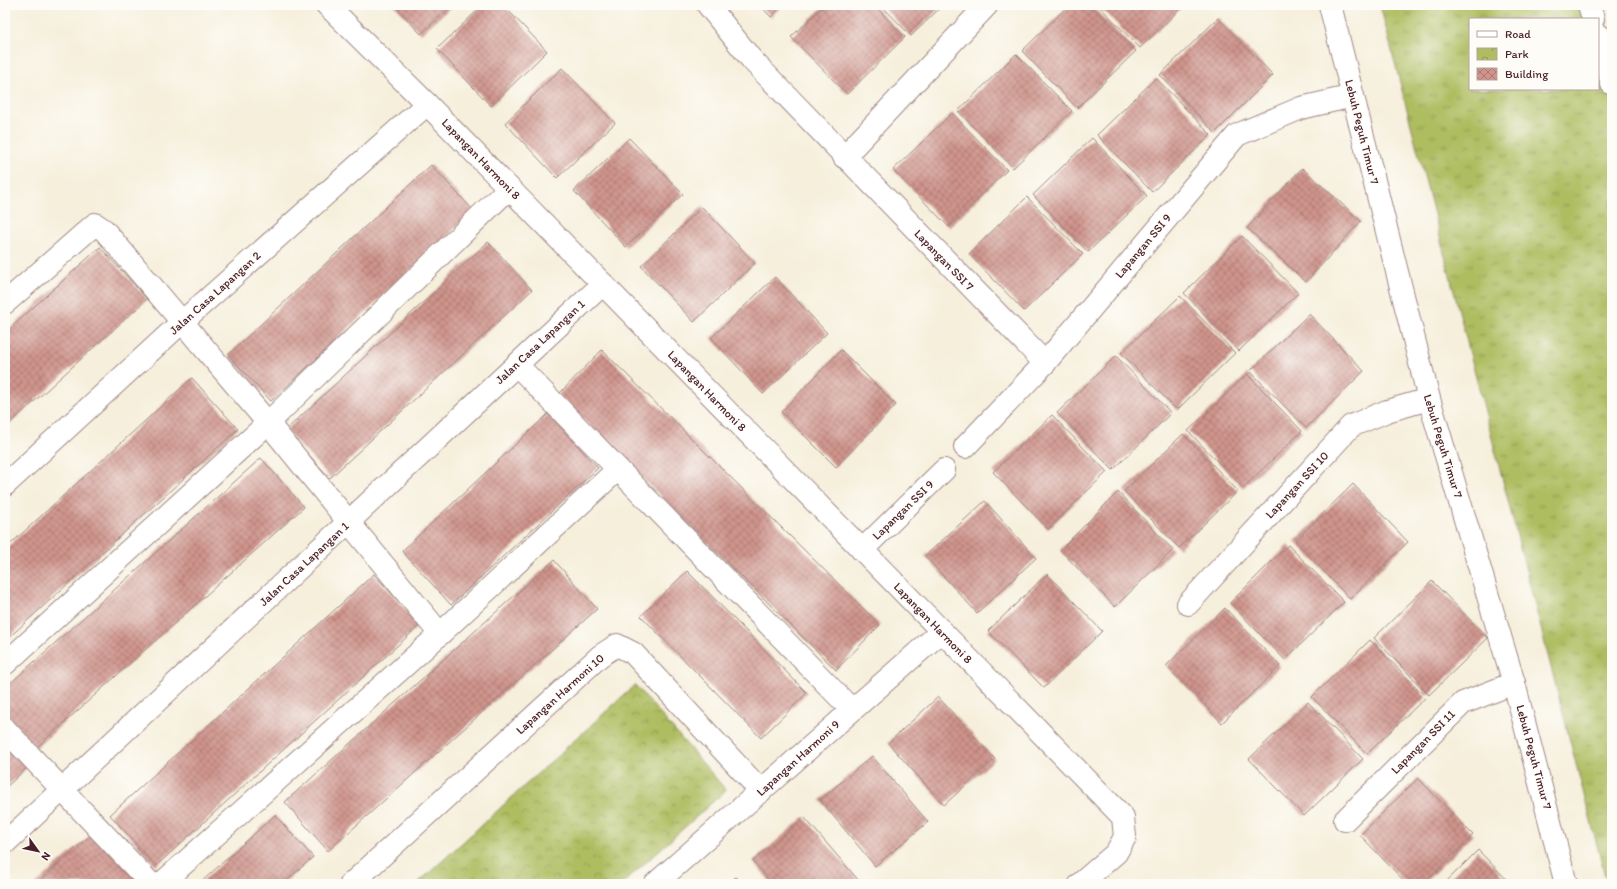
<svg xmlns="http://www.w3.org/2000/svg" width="1617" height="889" font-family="Itim,sans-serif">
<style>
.grass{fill:url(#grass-tufts);stroke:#7c6e46}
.park{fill:url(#park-crowns);stroke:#7c6e46}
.building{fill:url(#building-cross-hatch)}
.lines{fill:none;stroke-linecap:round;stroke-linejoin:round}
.minor-casing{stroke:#a08784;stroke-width:24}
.minor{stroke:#fff;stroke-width:22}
.labels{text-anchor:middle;stroke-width:3;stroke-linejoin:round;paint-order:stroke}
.street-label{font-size:12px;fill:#4a1f2b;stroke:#fdfcf7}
</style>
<defs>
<pattern id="grass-tufts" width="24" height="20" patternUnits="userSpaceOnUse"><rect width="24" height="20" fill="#aebd60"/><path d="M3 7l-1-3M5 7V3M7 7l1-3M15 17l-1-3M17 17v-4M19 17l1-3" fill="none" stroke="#90994f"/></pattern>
<pattern id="park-crowns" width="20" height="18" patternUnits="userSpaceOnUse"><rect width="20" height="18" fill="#aebd60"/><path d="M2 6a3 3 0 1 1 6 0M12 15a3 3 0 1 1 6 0" fill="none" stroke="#90994f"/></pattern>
<pattern id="building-cross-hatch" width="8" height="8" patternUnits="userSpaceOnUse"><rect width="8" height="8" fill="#cf948c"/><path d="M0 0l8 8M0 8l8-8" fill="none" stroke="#aa7873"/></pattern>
</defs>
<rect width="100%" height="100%" fill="#fdfcf7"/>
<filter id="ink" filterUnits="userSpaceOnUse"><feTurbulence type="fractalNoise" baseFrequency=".025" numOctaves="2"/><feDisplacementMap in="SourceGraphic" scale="8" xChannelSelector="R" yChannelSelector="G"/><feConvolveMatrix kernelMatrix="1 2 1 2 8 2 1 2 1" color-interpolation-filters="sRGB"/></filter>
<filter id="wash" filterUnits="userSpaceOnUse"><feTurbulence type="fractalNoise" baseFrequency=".012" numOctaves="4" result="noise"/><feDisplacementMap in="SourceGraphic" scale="16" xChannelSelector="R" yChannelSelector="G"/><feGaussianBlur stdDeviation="0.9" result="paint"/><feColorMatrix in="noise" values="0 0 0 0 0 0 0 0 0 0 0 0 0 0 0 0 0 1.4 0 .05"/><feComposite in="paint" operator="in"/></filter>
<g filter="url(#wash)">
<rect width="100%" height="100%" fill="#f6efdc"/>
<path class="grass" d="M1380 5H1585L1589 19H1470V89H1598V51L1612 100V884H1607Z"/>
<path class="park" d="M635 685 726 790 622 884H417Z"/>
<g id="blocks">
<g class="building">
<path d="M394 5H453L421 34Z"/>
<path d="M483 5H503L547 51 491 106 437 49Z"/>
<path d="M760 5H783L771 17Z"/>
<path d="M825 5H874L905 37 847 94 791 37Z"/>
<path d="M881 5H943L911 36Z"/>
<path d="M1069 5H1091L1136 51 1077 108 1022 51Z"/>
<path d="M1098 5H1184L1140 48Z"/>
<path d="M1218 18 1273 75 1215 133 1160 75Z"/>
<path d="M1016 54 1072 111 1013 168 958 111Z"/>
<path d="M562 68 615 123 557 178 505 123Z"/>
<path d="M1156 78 1211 135 1152 192 1097 135Z"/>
<path d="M952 113 1007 170 949 227 893 170Z"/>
<path d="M629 138 683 194 626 247 574 191Z"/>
<path d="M1092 138 1147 196 1088 252 1033 195Z"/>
<path d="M431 165 474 211 271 401 228 355Z"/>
<path d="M1302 168 1361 221 1306 282 1247 228Z"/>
<path d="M1027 197 1083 254 1024 311 969 254Z"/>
<path d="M702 207 755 263 694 322 641 266Z"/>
<path d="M1242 236 1298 293 1239 351 1184 293Z"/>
<path d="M488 242 532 290 330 478 286 430Z"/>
<path d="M100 247 147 299 5 428V333Z"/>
<path d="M775 277 827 333 763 394 711 338Z"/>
<path d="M1180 296 1235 353 1177 410 1121 353Z"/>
<path d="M1309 314 1364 371 1306 428 1250 371Z"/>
<path d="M602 350 880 625 836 670 558 395Z"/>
<path d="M841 350 896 405 836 467 781 412Z"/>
<path d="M1116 356 1171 413 1113 470 1057 413Z"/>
<path d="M1247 374 1302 431 1243 488 1188 431Z"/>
<path d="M192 378 238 429 5 641V549Z"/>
<path d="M548 414 598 468 451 605 402 551Z"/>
<path d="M1052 415 1107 472 1048 529 993 472Z"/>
<path d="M1183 434 1238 491 1179 548 1124 491Z"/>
<path d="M261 458 304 507 36 748 5 713V688Z"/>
<path d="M1353 484 1408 542 1350 599 1295 541Z"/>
<path d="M1118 492 1173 550 1115 607 1060 550Z"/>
<path d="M985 501 1036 558 977 613 925 556Z"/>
<path d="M1288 545 1344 602 1285 660 1230 603Z"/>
<path d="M554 560 597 609 328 851 285 802Z"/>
<path d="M687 571 807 693 761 738 641 616Z"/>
<path d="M374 574 420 625 156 866 110 815Z"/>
<path d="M1047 574 1102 631 1044 688 988 631Z"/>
<path d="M1432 581 1488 638 1429 695 1374 638Z"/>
<path d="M1225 608 1280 666 1222 723 1166 666Z"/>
<path d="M1370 640 1426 697 1367 754 1312 697Z"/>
<path d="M938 697 995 759 944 805 888 743Z"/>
<path d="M1308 702 1363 759 1304 816 1249 759Z"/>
<path d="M5 742 28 767 5 788Z"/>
<path d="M872 756 928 822 875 866 820 800Z"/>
<path d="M1418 778 1473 835 1423 884H1407L1360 835Z"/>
<path d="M275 815 313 857 283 884H199Z"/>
<path d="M804 817 860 882 858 884H772L753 861Z"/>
<path d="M95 831 140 880 136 884H36Z"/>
<path d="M1478 850 1511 884H1444Z"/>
<path d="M736 877 743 884H728Z"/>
</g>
</g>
</g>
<g filter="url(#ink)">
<use href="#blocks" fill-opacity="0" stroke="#a08784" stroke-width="1"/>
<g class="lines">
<defs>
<g id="minor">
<path d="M327 5 427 104 1123 817 1125 837 1116 853 1080 884"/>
<path d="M708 5 752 60 1045 363"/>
<path d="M1330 5 1429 399 1514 683 1566 884"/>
<path d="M1589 5 1593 19"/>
<path d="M1598 35 1612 84"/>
<path d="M844 157 987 5"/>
<path d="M5 303 95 224 104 230 268 423 440 634"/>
<path d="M517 365 852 710"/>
<path d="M965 447 1045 363 1237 135 1301 108 1353 96"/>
<path d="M5 485 182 322 427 104"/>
<path d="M862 550 944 470"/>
<path d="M1188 604 1351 426 1387 411 1429 399"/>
<path d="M5 664 268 423 509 188"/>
<path d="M5 729 151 884"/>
<path d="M1345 820 1463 703 1514 683"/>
<path d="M5 843 603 284"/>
<path d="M161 884 440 634 617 470"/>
<path d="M351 884 600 656 617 645 633 653 761 791"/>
<path d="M655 884 942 631"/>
</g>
</defs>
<use href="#minor" class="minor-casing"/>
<use href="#minor" class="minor"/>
</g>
</g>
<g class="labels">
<g class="street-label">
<text transform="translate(1362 132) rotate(76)" y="4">Lebuh Peguh Timur 7</text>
<text transform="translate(481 159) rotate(46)" y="4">Lapangan Harmoni 8</text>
<text transform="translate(1143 246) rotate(-50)" y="4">Lapangan SSI 9</text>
<text transform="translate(944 260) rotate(46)" y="4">Lapangan SSI 7</text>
<text transform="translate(215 293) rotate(-42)" y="4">Jalan Casa Lapangan 2</text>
<text transform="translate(540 342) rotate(-43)" y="4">Jalan Casa Lapangan 1</text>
<text transform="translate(707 391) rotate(46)" y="4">Lapangan Harmoni 8</text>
<text transform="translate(1443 446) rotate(73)" y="4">Lebuh Peguh Timur 7</text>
<text transform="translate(1297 485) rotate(-47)" y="4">Lapangan SSI 10</text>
<text transform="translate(903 510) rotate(-44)" y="4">Lapangan SSI 9</text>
<text transform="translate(304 564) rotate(-43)" y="4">Jalan Casa Lapangan 1</text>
<text transform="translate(933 623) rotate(46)" y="4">Lapangan Harmoni 8</text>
<text transform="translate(560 694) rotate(-42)" y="4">Lapangan Harmoni 10</text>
<text transform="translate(1423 742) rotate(-45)" y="4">Lapangan SSI 11</text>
<text transform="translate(1534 757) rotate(75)" y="4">Lebuh Peguh Timur 7</text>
<text transform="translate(798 758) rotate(-42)" y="4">Lapangan Harmoni 9</text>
</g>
</g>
<rect width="1617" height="889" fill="none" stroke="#fdfcf7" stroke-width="20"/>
<rect x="1469" y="18" width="130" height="72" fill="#fdfcf7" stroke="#b5a4a5"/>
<rect x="1477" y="31" width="20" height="6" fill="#ffffff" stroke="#b5a4a5"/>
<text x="1505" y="38" font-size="12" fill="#4a1f2b">Road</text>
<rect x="1477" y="48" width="20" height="12" fill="url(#park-crowns)" stroke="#b5a4a5"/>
<text x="1505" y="58" font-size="12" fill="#4a1f2b">Park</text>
<rect x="1477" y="68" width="20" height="12" fill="url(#building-cross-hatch)" stroke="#b5a4a5"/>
<text x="1505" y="78" font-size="12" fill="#4a1f2b">Building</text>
<g transform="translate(38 851) rotate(123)" stroke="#fdfcf7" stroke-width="3" paint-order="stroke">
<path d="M0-3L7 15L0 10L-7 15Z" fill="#4a1f2b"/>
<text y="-6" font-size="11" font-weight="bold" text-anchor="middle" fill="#4a1f2b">N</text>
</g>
</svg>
